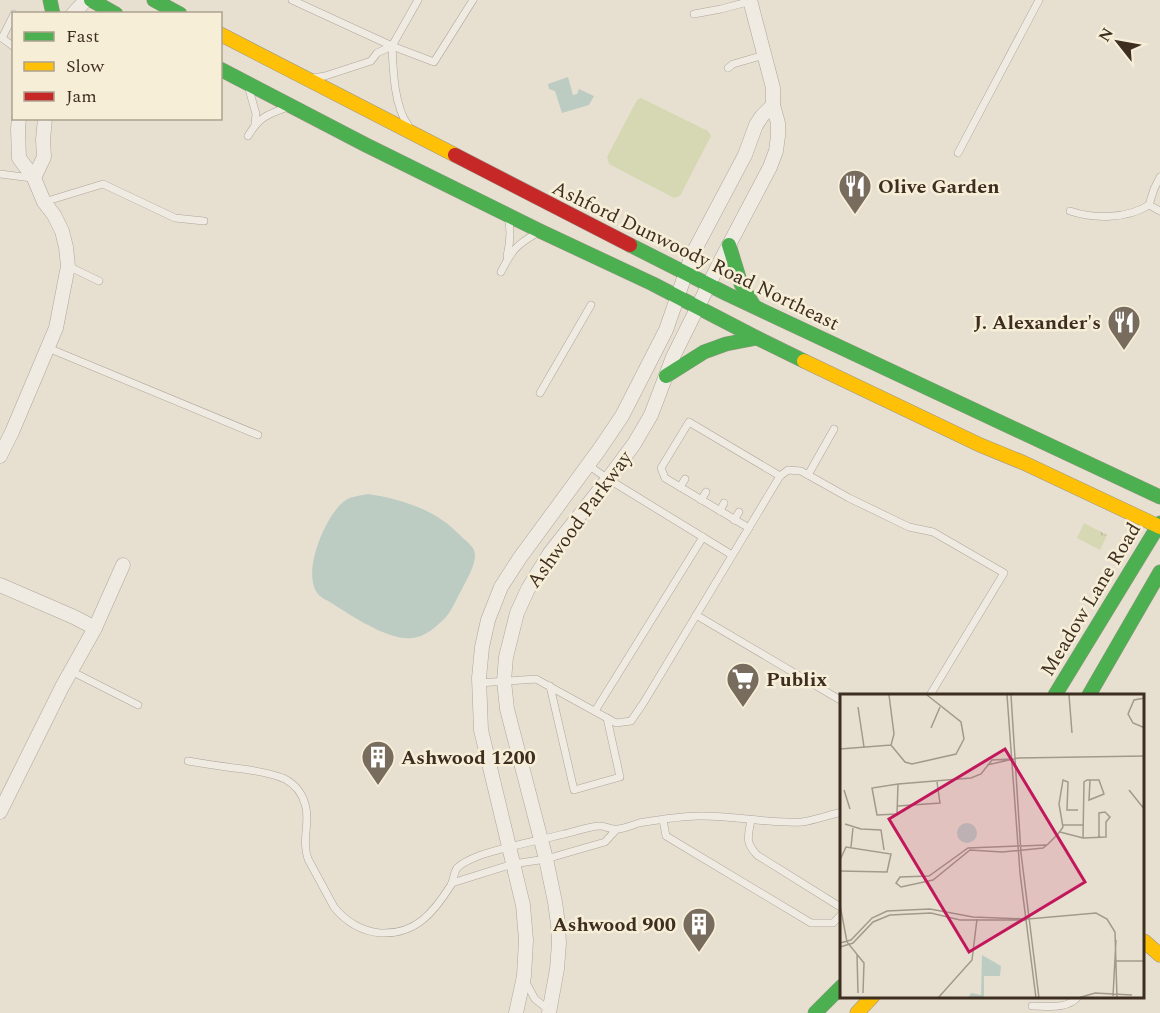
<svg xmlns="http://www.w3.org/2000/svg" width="1160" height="1013" font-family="Spectral,serif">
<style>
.grass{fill:url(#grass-tufts)}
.pitch{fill:#d6d7b3}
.water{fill:#bcccc2}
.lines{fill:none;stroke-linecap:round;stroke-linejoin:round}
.lane-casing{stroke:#ada599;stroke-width:8}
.street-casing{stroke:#ada599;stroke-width:15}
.fast-casing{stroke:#9c958a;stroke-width:15}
.slow-casing{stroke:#9c958a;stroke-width:15}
.jam-casing{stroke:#9c958a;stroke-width:15}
.lane{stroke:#efebe3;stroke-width:7}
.street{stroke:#efebe3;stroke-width:14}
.fast{stroke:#4caf50;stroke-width:14}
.slow{stroke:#ffc107;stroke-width:14}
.jam{stroke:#c62828;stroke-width:14}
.labels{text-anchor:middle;stroke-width:5;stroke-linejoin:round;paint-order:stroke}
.poi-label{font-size:20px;font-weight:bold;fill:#3d2e20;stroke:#f7eed8;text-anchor:start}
.street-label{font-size:20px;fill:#3d2e20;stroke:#f7eed8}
.inset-road{fill:none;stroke:#a3998a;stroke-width:1.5}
.view{fill:#c2185b;fill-opacity:0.15;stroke:#c2185b;stroke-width:3}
.inset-edge{fill:none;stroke:#3d2e20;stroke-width:3}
</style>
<defs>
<pattern id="grass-tufts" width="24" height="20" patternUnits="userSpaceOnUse" patternTransform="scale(1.5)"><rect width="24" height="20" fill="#d6d7b3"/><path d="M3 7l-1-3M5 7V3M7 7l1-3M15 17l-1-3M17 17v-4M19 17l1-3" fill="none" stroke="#b9b99a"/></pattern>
</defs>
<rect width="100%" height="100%" fill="#e7e0d1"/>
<path class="grass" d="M1084 523 1107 535 1100 550 1077 538Z"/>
<path class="pitch" d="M641 98 708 131 711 136 680 196 674 198 609 164 607 157 637 100Z"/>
<g class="water">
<path d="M568 77 573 95 577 94 579 89 594 96 589 105 562 113 555 91 549 89 548 84Z"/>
<path d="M368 494C395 498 423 506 445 522 451 526 456 532 462 537 467 542 475 547 475 555 475 566 467 579 462 589 456 599 452 612 443 620 435 628 424 637 412 638 389 641 352 616 333 604 329 601 321 598 318 594 301 573 325 518 342 503 349 496 359 496 368 494Z"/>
</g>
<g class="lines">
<defs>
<g id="lane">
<path d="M292 0 392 46"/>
<path d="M418 0 392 46 434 62 473 0"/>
<path d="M694 14 721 9 751 1"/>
<path d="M2 38 14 14"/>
<path d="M2 38 14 47"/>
<path d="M392 46C393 69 394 106 408 125"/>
<path d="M728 68 733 64 764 55"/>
<path d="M313 78 325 76 371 61 377 53 392 46"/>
<path d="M249 89 256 114 255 124"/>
<path d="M248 136C259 117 268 114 288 107"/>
<path d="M958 153 1039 0"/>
<path d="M0 174 32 178"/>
<path d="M44 202 103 184 175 218 204 221"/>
<path d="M1149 205 1160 211"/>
<path d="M1070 211C1094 219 1127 219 1149 205L1154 189 1160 177"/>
<path d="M507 256C510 244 511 229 508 217"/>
<path d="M68 266 99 281"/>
<path d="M501 272C512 250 516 245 537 233"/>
<path d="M48 348 258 435"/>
<path d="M540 393 591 305"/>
<path d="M588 465 608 479 732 555"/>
<path d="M808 475 834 429"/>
<path d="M680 487 685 479"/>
<path d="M701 500 706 492"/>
<path d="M720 511 724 503"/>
<path d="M734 520 739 512"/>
<path d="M749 528 665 478 661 468 689 422 780 476"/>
<path d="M696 615 842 701"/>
<path d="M71 671 138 705"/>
<path d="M479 683 536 679 616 723 631 721 644 702 780 476 788 470 801 471 849 498 909 527 933 532 1004 573 930 695"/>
<path d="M550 686 574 790 620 777 607 718"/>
<path d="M595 711 703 537"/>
<path d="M188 761C206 764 225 767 243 769 257 771 272 773 285 779 294 784 302 793 305 804 311 822 301 839 308 859L334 907C346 922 362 931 380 933 416 935 434 912 451 885 454 880 453 874 457 868 463 862 473 858 481 855 508 846 537 841 564 834 574 832 590 826 600 826 606 826 611 830 617 829 625 829 632 825 639 823 657 820 680 816 698 816 732 815 768 824 802 822 815 820 829 815 842 812"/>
<path d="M663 820 666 836 811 923H833L842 914"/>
<path d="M751 820C748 837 745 842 757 855L842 908"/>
<path d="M452 883 513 864 546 859 605 842 616 830"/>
<path d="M525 981 535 999 550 1011"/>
<path d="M1032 1006C1048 1006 1067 1010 1079 996"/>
</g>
<g id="street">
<path d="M73 14 86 0"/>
<path d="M34 178 44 157 43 140 45 118"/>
<path d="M0 456 12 432 56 328 68 266 66 247 62 231 54 215 44 202 34 178 19 158 18 129 19 118"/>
<path d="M0 585 74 617 95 628 62 687 0 812"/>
<path d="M95 628 123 565"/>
<path d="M516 1013 524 976 526 940 523 905 481 730 479 678 482 647 488 620 501 587 519 559 599 450 622 416 666 330 692 255 745 155 756 125 762 116 773 105"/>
<path d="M549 1013 557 969 559 943 558 924 555 902 546 859 507 709 504 681 506 657 517 613 528 589 550 553 608 479 634 444 651 415 673 357 721 260 770 167 776 151 778 136V123L773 105V88L750 0"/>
</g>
<g id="fast">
<path d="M50 0 53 14"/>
<path d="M91 0 116 14"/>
<path d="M154 0 180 14"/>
<path d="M220 69 366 145 540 231 653 284 757 338 804 361"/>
<path d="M630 245 727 294 1160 497"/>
<path d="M729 245 741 284 754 306"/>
<path d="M666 376 704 352 726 344 757 338"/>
<path d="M1055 695 1160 523"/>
<path d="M1089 695 1160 572"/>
<path d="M815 1013 842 986"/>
</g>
<g id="slow">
<path d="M220 34 455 155"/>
<path d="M804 361 980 445 1024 463 1160 527"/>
<path d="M1144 941 1160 955"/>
<path d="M857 1013 873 996"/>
</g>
<path id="jam" d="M455 155 630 245"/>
</defs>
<use href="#lane" class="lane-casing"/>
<use href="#street" class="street-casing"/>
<use href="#fast" class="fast-casing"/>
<use href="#slow" class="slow-casing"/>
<use href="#jam" class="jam-casing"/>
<use href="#lane" class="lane"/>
<use href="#street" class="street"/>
<use href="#fast" class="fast"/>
<use href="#slow" class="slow"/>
<use href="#jam" class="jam"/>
</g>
<defs>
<symbol id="restaurant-pin" viewBox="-11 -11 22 30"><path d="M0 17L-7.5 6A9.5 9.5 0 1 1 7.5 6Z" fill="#786c5e" stroke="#f7eed8"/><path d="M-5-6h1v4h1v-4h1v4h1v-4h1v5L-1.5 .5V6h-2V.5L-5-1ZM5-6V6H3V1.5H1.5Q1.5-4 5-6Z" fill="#fff"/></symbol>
<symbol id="supermarket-pin" viewBox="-11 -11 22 30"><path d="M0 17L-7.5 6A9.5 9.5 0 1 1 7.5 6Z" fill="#786c5e" stroke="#f7eed8"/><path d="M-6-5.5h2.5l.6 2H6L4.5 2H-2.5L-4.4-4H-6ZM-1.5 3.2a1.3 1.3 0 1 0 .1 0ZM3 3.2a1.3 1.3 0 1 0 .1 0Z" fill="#fff"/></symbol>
<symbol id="building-pin" viewBox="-11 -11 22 30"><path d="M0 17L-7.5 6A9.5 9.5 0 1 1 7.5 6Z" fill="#786c5e" stroke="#f7eed8"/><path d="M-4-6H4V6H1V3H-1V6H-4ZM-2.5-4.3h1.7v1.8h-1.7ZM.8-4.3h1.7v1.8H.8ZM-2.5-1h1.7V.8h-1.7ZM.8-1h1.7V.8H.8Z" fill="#fff"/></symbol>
</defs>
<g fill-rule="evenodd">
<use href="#restaurant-pin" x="836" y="167" width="38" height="52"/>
<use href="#restaurant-pin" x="1105" y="303" width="38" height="52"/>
<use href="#supermarket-pin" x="724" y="660" width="38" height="52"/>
<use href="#building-pin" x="359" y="738" width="38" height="52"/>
<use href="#building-pin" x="680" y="905" width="38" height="52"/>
</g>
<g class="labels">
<g class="poi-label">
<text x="878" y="193">Olive Garden</text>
<text x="1101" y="329" text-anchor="end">J. Alexander's</text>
<text x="766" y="686">Publix</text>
<text x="401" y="764">Ashwood 1200</text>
<text x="676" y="931" text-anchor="end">Ashwood 900</text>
</g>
<g class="street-label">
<text transform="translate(696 255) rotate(26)" y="7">Ashford Dunwoody Road Northeast</text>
<text transform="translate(579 519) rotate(-54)" y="7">Ashwood Parkway</text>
<text transform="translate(1090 599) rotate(-59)" y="7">Meadow Lane Road</text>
</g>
</g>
<g transform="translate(840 694)">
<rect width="304" height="304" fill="#e7e0d1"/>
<path d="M117 139a10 10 0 1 1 20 0a10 10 0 1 1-20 0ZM142 261 161 272 160 282H144V304H128L131 299 141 301Z" fill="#bcccc2"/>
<path class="inset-road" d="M49 1 54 40 51 51M167 1 180 179 196 304M171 1 181 159 199 304M229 1 232 39M305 4 294 6 288 20 293 29 305 34M18 13 24 53M91 34 100 13M0 55 51 51 65 68 72 70 116 60 124 45 121 28 87 1M147 71 178 64 305 62M58 90 57 120 37 121 32 94 58 90 131 84 141 80 152 66 171 65M4 96 10 115M289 96 305 116M58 112 100 109 97 88M5 130 21 135 41 136 44 156M222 131H243M220 138 243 144 266 143V128L270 123 265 118 259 119V143M243 144 244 88 247 86H259L264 100 249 106 250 86M206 151 128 154 89 182 60 183 56 189 61 193 93 186 130 156 162 158 203 154 208 150 218 140 223 133 219 110 223 86 228 88 227 116H238M11 153 13 134M0 166 6 153 51 160 47 178 0 177M0 211 7 248 24 269 23 299M0 249 11 246 32 224 47 217 90 215 133 223 188 225 256 219 267 225 275 238 277 304M0 253 13 249 33 228 50 221 91 219 120 226H187M17 261 18 299M276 267H305M273 302 276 246M98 304 132 266 137 225M238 304 255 299 292 301M246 304H305"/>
<path class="view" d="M165 55 245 188 129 258 49 125Z"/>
<rect width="304" height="304" class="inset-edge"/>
</g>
<rect x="12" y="12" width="210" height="108" fill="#f7eed8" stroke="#ada18e" stroke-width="1.5"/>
<rect x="24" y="32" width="30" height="9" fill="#4caf50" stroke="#ada18e" stroke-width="1.5"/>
<text x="66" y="42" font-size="18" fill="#3d2e20">Fast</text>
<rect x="24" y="62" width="30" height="9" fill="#ffc107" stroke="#ada18e" stroke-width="1.5"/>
<text x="66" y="72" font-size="18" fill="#3d2e20">Slow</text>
<rect x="24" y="92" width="30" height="9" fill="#c62828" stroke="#ada18e" stroke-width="1.5"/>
<text x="66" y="102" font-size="18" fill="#3d2e20">Jam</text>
<g transform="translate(1118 42) rotate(301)" stroke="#f7eed8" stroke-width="4.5" paint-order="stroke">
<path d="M0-4.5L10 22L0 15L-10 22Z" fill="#3d2e20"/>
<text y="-9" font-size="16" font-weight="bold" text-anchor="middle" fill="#3d2e20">N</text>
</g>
</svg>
